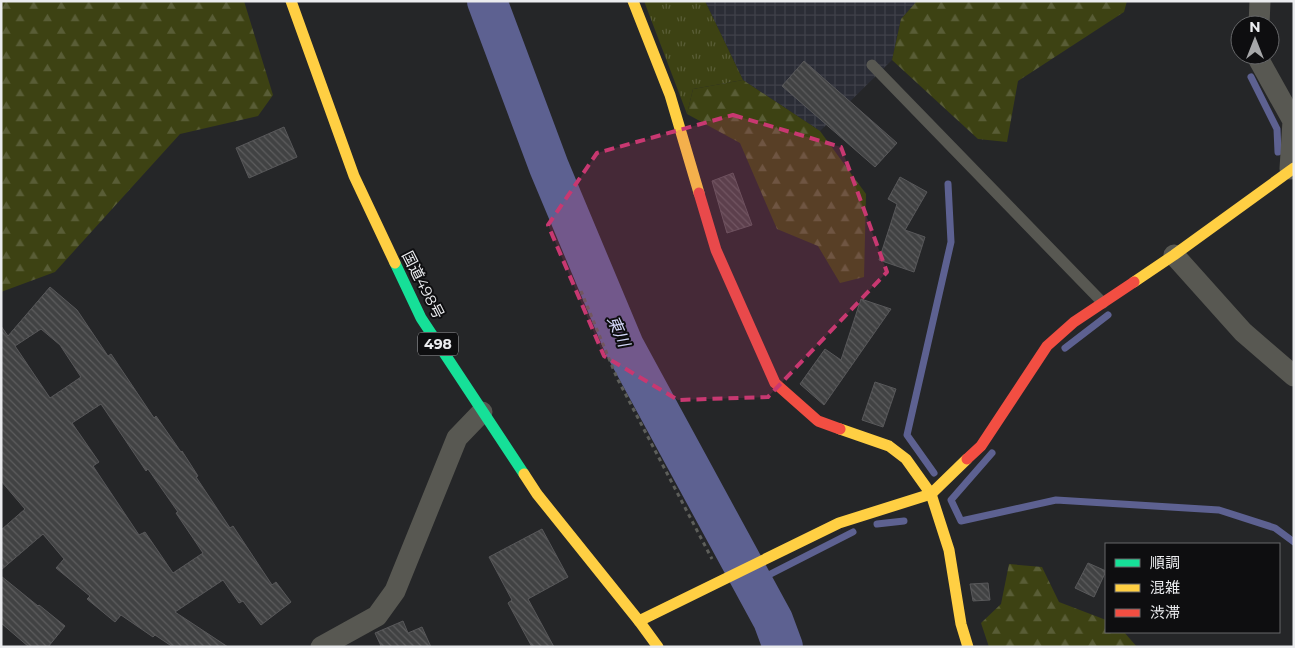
<svg xmlns="http://www.w3.org/2000/svg" width="1295" height="648" font-family="Montserrat,'Noto Sans JP',sans-serif">
<style>
.industrial{fill:url(#industrial-grid)}
.grass{fill:url(#grass-tufts)}
.forest{fill:url(#forest-firs)}
.lines{fill:none;stroke-linecap:round;stroke-linejoin:round}
.stream{stroke:#5d6191;stroke-width:7}
.river{stroke:#5d6191;stroke-width:40}
.building{fill:url(#building-back-hatch);stroke:#58585a;fill-rule:evenodd}
.path{stroke:#5d5e5a;stroke-width:3;stroke-dasharray:4 4;stroke-linecap:butt}
.lane{stroke:#585852;stroke-width:11}
.street{stroke:#585852;stroke-width:21}
.fast{stroke:#16e098;stroke-width:11}
.slow{stroke:#ffcf43;stroke-width:11}
.jam{stroke:#f24e42;stroke-width:11}
.marked{fill:#c83871;fill-opacity:0.2;stroke:#c83871;stroke-width:4;stroke-dasharray:10 6;stroke-linejoin:round}
.labels{text-anchor:middle;stroke-width:4;stroke-linejoin:round;paint-order:stroke}
.shield{fill:#0e0e10;stroke:#a9a9ac;stroke-width:1}
.shield-label{font-size:14px;font-weight:bold;fill:#ebecef}
.street-label{font-size:15px;fill:#ebecef;stroke:#0e0e10}
.water-label{font-size:16px;font-style:italic;fill:#d3d7f8;stroke:#0e0e10}
</style>
<defs>
<pattern id="industrial-grid" width="8" height="8" patternUnits="userSpaceOnUse" patternTransform="scale(1.25)"><rect width="8" height="8" fill="#2b2d36"/><path d="M0 4h8M4 0v8" fill="none" stroke="#40414a"/></pattern>
<pattern id="grass-tufts" width="24" height="20" patternUnits="userSpaceOnUse" patternTransform="scale(1.25)"><rect width="24" height="20" fill="#3d4213"/><path d="M3 7l-1-3M5 7V3M7 7l1-3M15 17l-1-3M17 17v-4M19 17l1-3" fill="none" stroke="#595d36"/></pattern>
<pattern id="forest-firs" width="22" height="20" patternUnits="userSpaceOnUse" patternTransform="scale(1.25)"><rect width="22" height="20" fill="#3d4213"/><path d="M5 1l3.5 6h-7zM16 11l3.5 6h-7z" fill="#595d36"/></pattern>
<pattern id="building-back-hatch" width="6" height="6" patternUnits="userSpaceOnUse" patternTransform="scale(1.25)"><rect width="6" height="6" fill="#414243"/><path d="M-1 5l2 2M0 0l6 6M5-1l2 2" fill="none" stroke="#5d5d5e"/></pattern>
</defs>
<rect width="100%" height="100%" fill="#252628"/>
<path class="industrial" d="M705 1H917L901 19 892 60 820 131 743 80Z"/>
<path class="grass" d="M644 1H705L743 80 693 89 687 114Z"/>
<g class="forest">
<path d="M1 1H244L273 95 258 116 180 134 55 272 1 292Z"/>
<path d="M917 1H1127L1124 12 1018 81 1007 142 978 139 892 60 901 19Z"/>
<path d="M743 80 820 131 866 194 864 277 840 283 818 246 777 229 740 143 687 114 693 89Z"/>
<path d="M1009 564 1042 567 1059 602 1106 620V632H1124L1137 647H989L981 623 1001 604Z"/>
</g>
<g class="lines">
<g class="stream">
<path d="M1251 77 1277 129 1278 152"/>
<path d="M1065 348 1108 315"/>
<path d="M992 453 951 500 961 521 1056 500 1219 510 1275 528 1294 542"/>
<path d="M934 473 907 435 951 242 948 184"/>
<path d="M877 524 904 521"/>
<path d="M753 583 853 532"/>
</g>
<path class="river" d="M487 1 549 167 624 346 773 620 783 647"/>
</g>
<g class="building">
<path d="M804 61 897 143 875 167 782 86Z"/>
<path d="M284 127 297 157 249 178 236 148Z"/>
<path d="M733 173 752 225 727 233 712 181Z"/>
<path d="M900 177 927 192 905 230 925 237 914 272 879 260 897 204 888 199Z"/>
<path d="M50 287 77 310 108 356 111 354 154 418 156 416 181 452 182 451 198 476 196 477 230 528 233 526 272 585 276 582 291 602 261 625 243 601 239 603 223 580 175 612 228 647H173L155 635 153 637 121 615 115 622 87 599 90 596 56 568 64 559 43 534 1 570V530L25 509 1 481V326L8 336ZM41 329 60 345 81 377 50 398 15 346ZM101 404 146 471 148 469 178 512 176 513 203 553 173 573 145 532 139 535 93 466 99 462 72 423Z"/>
<path d="M861 299 891 309 824 405 800 384 825 349 841 360Z"/>
<path d="M875 382 896 389 883 427 862 420Z"/>
<path d="M542 529 568 577 528 599 554 647H532L508 603 512 600 489 557Z"/>
<path d="M1088 563 1106 571 1094 597 1075 588Z"/>
<path d="M1 576 38 606 39 605 65 626 48 647H29L1 623Z"/>
<path d="M988 583 990 600 973 601 970 584Z"/>
<path d="M403 621 408 633 422 627 431 647H379L381 646 375 633Z"/>
</g>
<g class="lines">
<path class="path" d="M581 291 617 378 712 559"/>
<path class="lane" d="M872 65 1103 303"/>
<g class="street">
<path d="M1259 25 1260 1"/>
<path d="M1259 55V60L1293 121 1290 169"/>
<path d="M1174 255 1243 332 1294 376"/>
<path d="M321 647 377 616 395 591 457 438 482 412"/>
</g>
<path class="fast" d="M395 263 421 318 524 474"/>
<g class="slow">
<path d="M291 1 354 176 395 263"/>
<path d="M633 1 670 95 699 193"/>
<path d="M1134 282 1174 255 1294 168"/>
<path d="M840 429 889 446 906 459 931 494 949 550 961 624 968 647"/>
<path d="M524 474 537 494 639 621 658 647"/>
<path d="M639 621 839 523 931 494 967 459"/>
</g>
<g class="jam">
<path d="M699 193 716 250 775 383 818 421 840 429"/>
<path d="M967 459 981 446 1047 346 1074 322 1134 282"/>
</g>
</g>
<path class="marked" d="M733 115 841 147 887 272 768 397 678 400 604 356 548 225 597 153Z"/>
<g class="labels">
<rect class="shield" x="418" y="332.5" width="40" height="23" rx="4"/>
<g class="shield-label">
<text x="438" y="349">498</text>
</g>
<g class="street-label">
<text transform="translate(423 285) rotate(63)" y="5">国道498号</text>
</g>
<g class="water-label">
<text transform="translate(619 331) rotate(66)" y="6">東川</text>
</g>
</g>
<rect width="1295" height="648" fill="none" stroke="#ebecef" stroke-width="5"/>
<rect x="1105" y="543" width="175" height="90" fill="#0e0e10" stroke="#666769"/>
<rect x="1115" y="559" width="25" height="8" fill="#16e098" stroke="#666769"/>
<text x="1150" y="568" font-size="15" fill="#ebecef">順調</text>
<rect x="1115" y="584" width="25" height="8" fill="#ffcf43" stroke="#666769"/>
<text x="1150" y="593" font-size="15" fill="#ebecef">混雑</text>
<rect x="1115" y="609" width="25" height="8" fill="#f24e42" stroke="#666769"/>
<text x="1150" y="618" font-size="15" fill="#ebecef">渋滞</text>
<g transform="translate(1255 40)"><circle r="24" fill="#0e0e10" stroke="#666769"/>
<path d="M0-4L9 19L0 12L-9 19Z" fill="#a6a7a9"/>
<text y="-8" font-size="14" font-weight="bold" text-anchor="middle" fill="#ebecef">N</text>
</g>
</svg>
